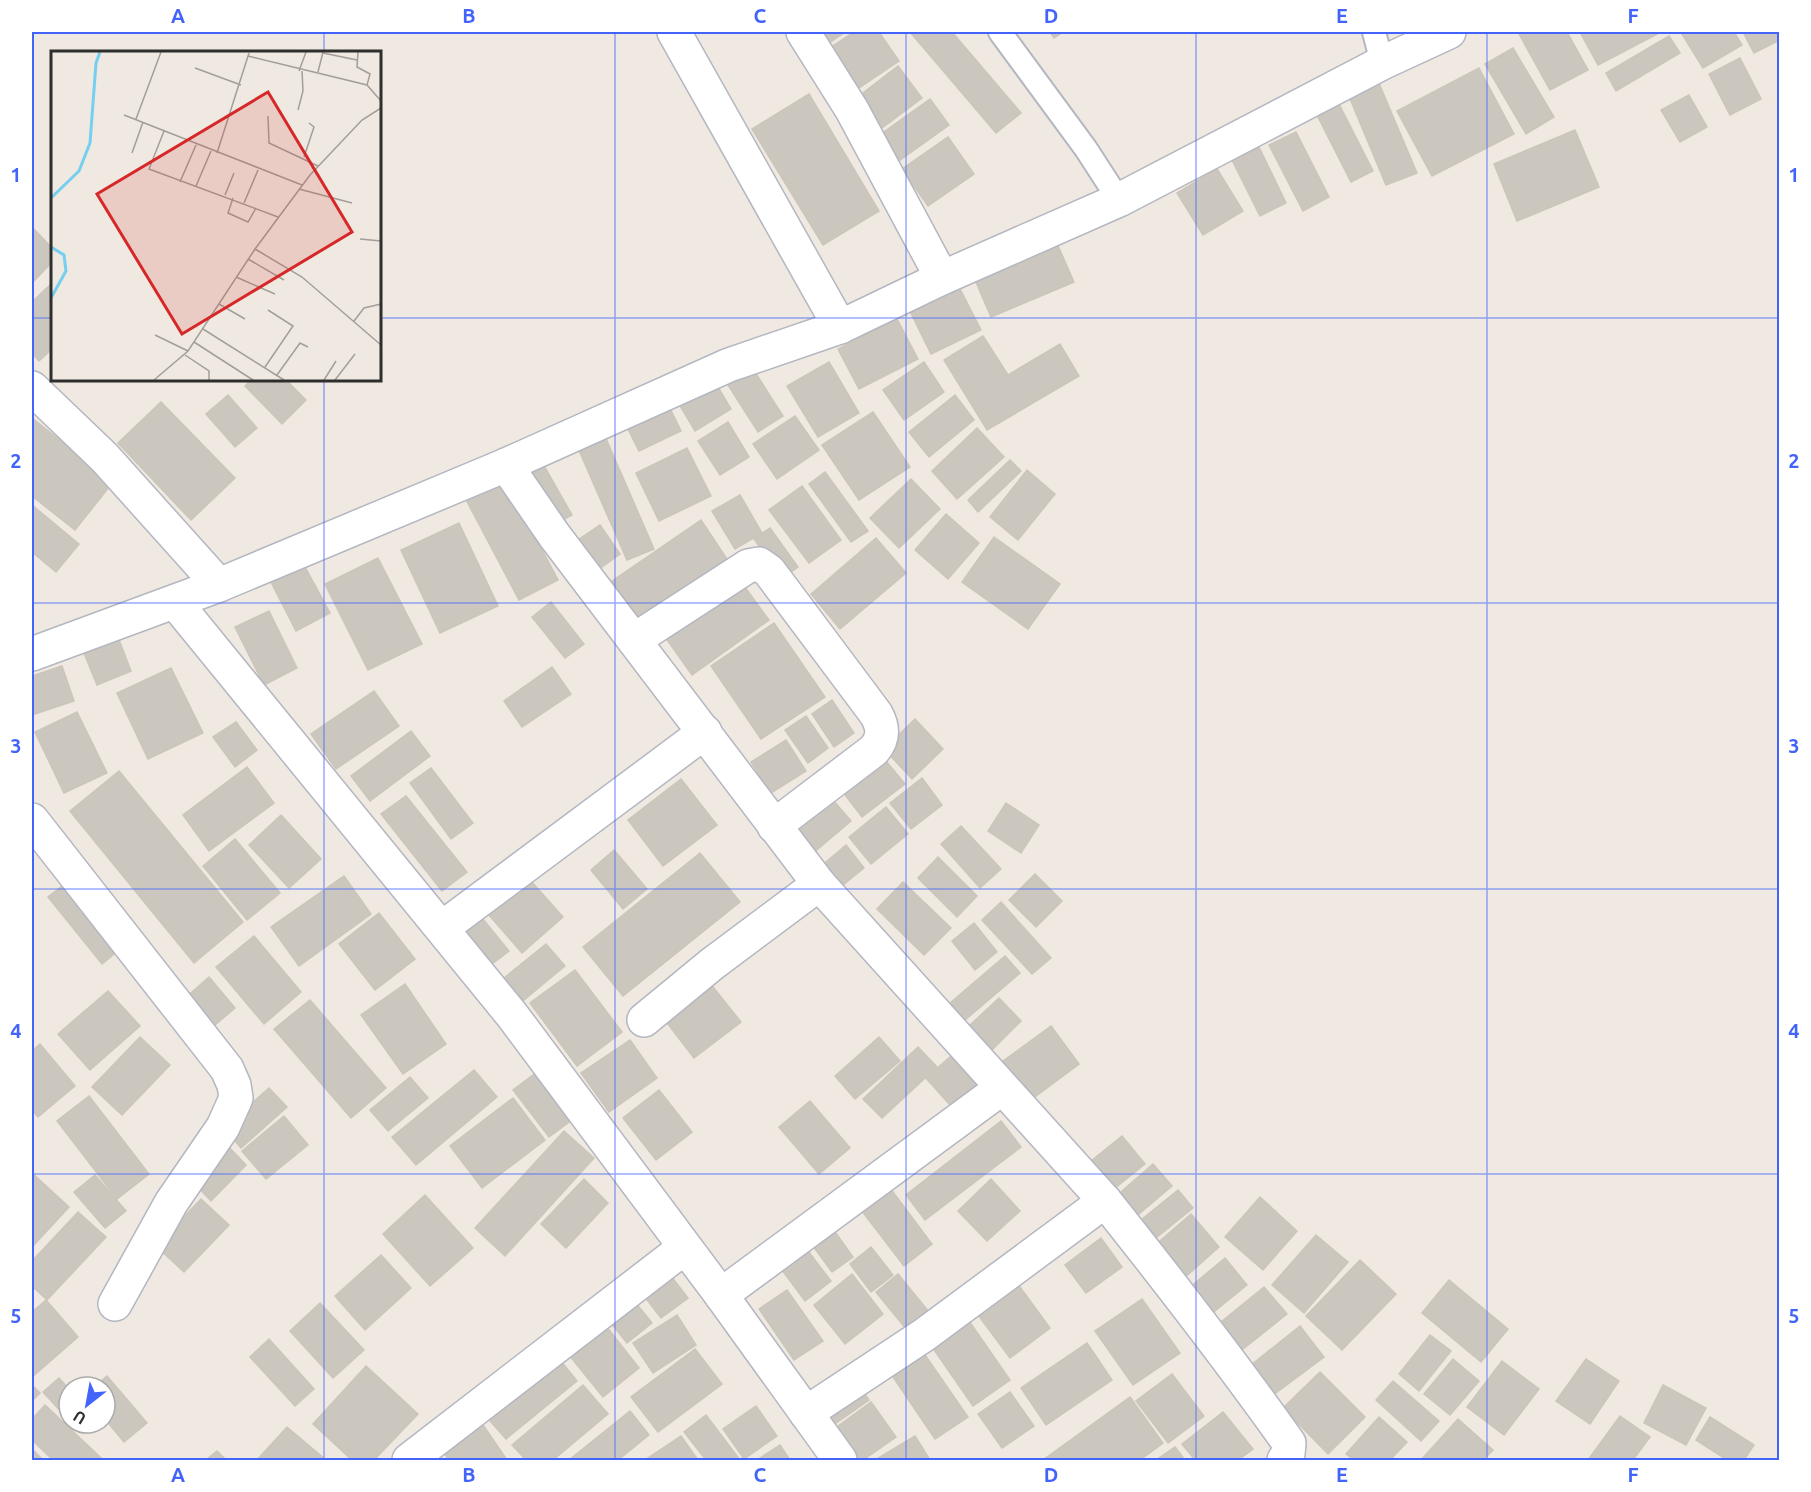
<svg xmlns="http://www.w3.org/2000/svg" width="1811" height="1492" font-family="Ubuntu,sans-serif">
<style>
.building{fill:#cbc7bf;stroke:#cbc5ba;stroke-width:1.5}
.lines{fill:none;stroke-linecap:round;stroke-linejoin:round}
.lane-casing{stroke:#b4b7c1;stroke-width:26}
.street-casing{stroke:#b4b7c1;stroke-width:36}
.secondary-casing{stroke:#b4b7c1;stroke-width:36}
.lane{stroke:#fff;stroke-width:22}
.street{stroke:#fff;stroke-width:33}
.secondary{stroke:#fff;stroke-width:33}
.grid{fill:none;stroke:#4264fb;stroke-width:1.5;stroke-opacity:0.55}
.inset-river{fill:none;stroke:#75cff0;stroke-width:3}
.inset-road{fill:none;stroke:#a29e99;stroke-width:1.5}
.view{fill:#d62828;fill-opacity:0.15;stroke:#d62828;stroke-width:3}
.inset-edge{fill:none;stroke:#2e2e2e;stroke-width:3}
.neatline{fill:none;stroke:#4264fb;stroke-width:2}
.grid-label{font-size:20px;text-anchor:middle;font-weight:bold;fill:#4264fb}
</style>
<rect width="100%" height="100%" fill="#efe9e1"/>
<g class="building">
<path d="M809 32H845L822 48Z"/>
<path d="M854 32H879L899 61 850 94 822 53Z"/>
<path d="M910 32H952L1021 113 996 133Z"/>
<path d="M1050 32H1063L1054 38Z"/>
<path d="M1518 32H1567L1588 70 1550 90Z"/>
<path d="M1580 32H1658L1659 33 1598 65Z"/>
<path d="M1686 32H1734L1742 45 1703 68 1682 34Z"/>
<path d="M1743 32H1780V40L1754 53Z"/>
<path d="M1669 36 1680 53 1616 91 1606 73Z"/>
<path d="M1513 48 1554 117 1526 134 1485 64Z"/>
<path d="M1740 58 1761 99 1730 115 1709 74Z"/>
<path d="M898 66 922 98 878 131 854 100Z"/>
<path d="M1479 68 1514 134 1432 176 1397 111Z"/>
<path d="M1378 81 1417 173 1386 185 1348 94Z"/>
<path d="M809 94 879 211 823 245 752 129Z"/>
<path d="M1689 95 1707 127 1680 142 1661 110Z"/>
<path d="M930 99 949 125 896 163 877 137Z"/>
<path d="M1337 100 1373 171 1351 182 1315 111Z"/>
<path d="M1575 130 1599 187 1517 221 1494 164Z"/>
<path d="M1296 132 1329 197 1303 211 1269 145Z"/>
<path d="M948 137 974 174 928 206 902 169Z"/>
<path d="M1259 147 1286 203 1260 216 1232 160Z"/>
<path d="M1217 169 1243 211 1203 235 1177 193Z"/>
<path d="M32 227 52 248V262L32 283Z"/>
<path d="M1055 239 1074 282 991 317 972 273Z"/>
<path d="M52 283V349L39 361 32 353V302Z"/>
<path d="M957 283 981 330 931 354 908 307Z"/>
<path d="M897 319 918 359 859 389 838 349Z"/>
<path d="M983 336 1008 375 1060 344 1079 376 987 430 944 360Z"/>
<path d="M829 362 859 413 818 437 787 386Z"/>
<path d="M924 362 944 392 904 420 883 390Z"/>
<path d="M753 369 783 416 758 432 728 385Z"/>
<path d="M712 377 731 409 695 431 676 399Z"/>
<path d="M251 380H286L306 400 282 424 245 386Z"/>
<path d="M228 395 257 428 235 447 206 414Z"/>
<path d="M955 395 974 420 929 457 909 432Z"/>
<path d="M666 400 681 431 639 451 624 421Z"/>
<path d="M161 402 235 478 191 520 118 443Z"/>
<path d="M873 412 910 467 859 500 822 445Z"/>
<path d="M795 416 819 450 777 479 753 444Z"/>
<path d="M32 418 113 482 75 530 32 496Z"/>
<path d="M728 422 749 457 720 475 698 441Z"/>
<path d="M977 428 1004 457 957 499 932 471Z"/>
<path d="M604 434 654 549 627 560 577 446Z"/>
<path d="M687 448 711 496 659 521 636 473Z"/>
<path d="M538 455 572 515 554 525 520 465Z"/>
<path d="M1010 460 1021 471 978 512 968 500Z"/>
<path d="M1027 470 1055 494 1018 540 990 517Z"/>
<path d="M825 472 868 531 851 542 809 484Z"/>
<path d="M502 474 558 580 519 600 463 494Z"/>
<path d="M911 479 940 509 899 548 870 518Z"/>
<path d="M802 486 841 540 809 563 769 510Z"/>
<path d="M740 495 762 533 735 549 712 511Z"/>
<path d="M32 505 79 544 56 572 32 552Z"/>
<path d="M946 514 979 543 948 579 915 550Z"/>
<path d="M701 520 731 565 633 632 602 588Z"/>
<path d="M459 523 498 606 440 633 401 550Z"/>
<path d="M600 525 620 554 592 574 572 544Z"/>
<path d="M770 528 798 567 782 578 754 539Z"/>
<path d="M994 537 1060 584 1028 629 962 582Z"/>
<path d="M876 538 906 573 840 629 811 594Z"/>
<path d="M378 558 422 644 368 670 325 584Z"/>
<path d="M304 565 330 613 296 631 271 582Z"/>
<path d="M742 583 769 620 692 675 665 637Z"/>
<path d="M551 602 584 644 565 658 532 617Z"/>
<path d="M269 611 297 668 264 685 235 627Z"/>
<path d="M774 623 825 697 761 739 711 666Z"/>
<path d="M116 632 131 671 97 685 81 646Z"/>
<path d="M62 666 74 701 32 715V676Z"/>
<path d="M552 667 571 694 522 727 504 701Z"/>
<path d="M171 668 203 733 148 759 117 693Z"/>
<path d="M374 691 399 726 336 769 311 734Z"/>
<path d="M832 700 854 733 834 747 812 714Z"/>
<path d="M77 712 107 773 64 793 35 732Z"/>
<path d="M806 716 828 748 808 763 785 730Z"/>
<path d="M915 719 943 749 912 779 884 749Z"/>
<path d="M236 722 257 750 235 767 213 737Z"/>
<path d="M411 731 430 756 370 801 351 776Z"/>
<path d="M786 740 806 771 771 793 751 762Z"/>
<path d="M881 755 905 784 862 817 839 787Z"/>
<path d="M247 767 274 803 209 851 183 815Z"/>
<path d="M431 768 473 823 451 839 410 783Z"/>
<path d="M119 771 243 922 194 963 70 811Z"/>
<path d="M922 778 942 805 911 829 890 803Z"/>
<path d="M681 779 717 825 663 866 628 820Z"/>
<path d="M406 796 467 872 442 891 381 814Z"/>
<path d="M833 800 851 821 812 854 794 832Z"/>
<path d="M1006 803 1039 825 1021 853 988 831Z"/>
<path d="M886 807 908 834 871 864 849 837Z"/>
<path d="M281 815 321 859 289 888 249 845Z"/>
<path d="M961 826 1001 869 980 888 941 844Z"/>
<path d="M235 839 280 893 247 920 203 866Z"/>
<path d="M846 845 864 868 832 894 814 872Z"/>
<path d="M614 850 647 889 623 909 591 870Z"/>
<path d="M700 853 740 902 623 996 583 947Z"/>
<path d="M938 857 977 896 957 917 918 878Z"/>
<path d="M1035 874 1062 901 1036 927 1009 900Z"/>
<path d="M344 876 371 914 299 966 271 927Z"/>
<path d="M70 880 124 946 102 964 48 897Z"/>
<path d="M530 880 563 917 522 953 489 915Z"/>
<path d="M903 882 951 928 924 955 877 909Z"/>
<path d="M1001 902 1051 958 1032 974 982 920Z"/>
<path d="M477 912 509 951 488 967 457 928Z"/>
<path d="M379 913 415 959 375 990 339 944Z"/>
<path d="M974 923 997 952 975 970 952 941Z"/>
<path d="M254 936 301 992 264 1024 216 967Z"/>
<path d="M546 944 565 966 518 1005 499 982Z"/>
<path d="M1005 956 1020 973 965 1020 950 1003Z"/>
<path d="M575 970 622 1032 577 1066 530 1003Z"/>
<path d="M209 977 235 1008 209 1030 183 1000Z"/>
<path d="M405 984 446 1044 403 1074 361 1015Z"/>
<path d="M713 987 741 1022 694 1058 667 1023Z"/>
<path d="M108 991 140 1026 90 1070 58 1034Z"/>
<path d="M999 998 1021 1021 992 1050 969 1026Z"/>
<path d="M310 1000 386 1088 351 1118 274 1029Z"/>
<path d="M1051 1026 1079 1064 1024 1105 995 1067Z"/>
<path d="M140 1037 170 1065 122 1115 92 1087Z"/>
<path d="M879 1037 900 1061 855 1099 835 1076Z"/>
<path d="M630 1040 657 1078 609 1112 581 1073Z"/>
<path d="M40 1044 75 1086 38 1117 32 1110V1051Z"/>
<path d="M918 1047 937 1067 882 1118 863 1099Z"/>
<path d="M951 1056 984 1093 959 1115 926 1078Z"/>
<path d="M474 1070 497 1097 416 1165 392 1137Z"/>
<path d="M537 1072 573 1119 549 1137 513 1090Z"/>
<path d="M410 1077 428 1098 388 1131 370 1110Z"/>
<path d="M269 1088 287 1107 241 1148 224 1128Z"/>
<path d="M659 1090 692 1132 656 1160 623 1118Z"/>
<path d="M89 1096 149 1174 117 1199 57 1121Z"/>
<path d="M513 1098 545 1140 482 1188 450 1146Z"/>
<path d="M810 1101 850 1148 819 1174 779 1127Z"/>
<path d="M284 1116 308 1145 266 1179 242 1151Z"/>
<path d="M1001 1121 1021 1147 925 1220 906 1195Z"/>
<path d="M564 1131 594 1158 505 1256 475 1228Z"/>
<path d="M1122 1136 1145 1164 1109 1193 1086 1165Z"/>
<path d="M227 1145 246 1165 211 1201 191 1180Z"/>
<path d="M1153 1164 1172 1186 1132 1220 1114 1198Z"/>
<path d="M32 1173 69 1207 32 1247Z"/>
<path d="M95 1175 126 1211 105 1228 74 1192Z"/>
<path d="M584 1179 608 1203 566 1248 541 1224Z"/>
<path d="M991 1179 1020 1211 987 1241 958 1211Z"/>
<path d="M887 1184 932 1244 904 1266 858 1206Z"/>
<path d="M1178 1190 1193 1208 1151 1242 1136 1224Z"/>
<path d="M425 1195 473 1248 430 1286 383 1234Z"/>
<path d="M1260 1197 1297 1231 1263 1270 1225 1237Z"/>
<path d="M201 1199 229 1225 184 1272 156 1246Z"/>
<path d="M78 1212 106 1237 47 1300 32 1286V1261Z"/>
<path d="M1191 1214 1219 1247 1183 1279 1154 1246Z"/>
<path d="M828 1222 853 1257 832 1272 807 1238Z"/>
<path d="M1316 1235 1348 1262 1304 1313 1272 1285Z"/>
<path d="M1101 1238 1122 1267 1086 1293 1065 1265Z"/>
<path d="M871 1247 893 1275 871 1292 850 1264Z"/>
<path d="M808 1251 831 1281 805 1301 782 1270Z"/>
<path d="M381 1255 411 1288 365 1330 335 1296Z"/>
<path d="M1225 1258 1247 1285 1210 1315 1189 1288Z"/>
<path d="M1360 1260 1396 1294 1342 1350 1306 1316Z"/>
<path d="M664 1267 688 1298 661 1318 637 1287Z"/>
<path d="M852 1274 883 1314 845 1344 814 1305Z"/>
<path d="M898 1274 933 1317 911 1335 876 1292Z"/>
<path d="M1012 1276 1050 1328 1010 1358 972 1307Z"/>
<path d="M1449 1280 1508 1329 1481 1362 1422 1313Z"/>
<path d="M1264 1287 1287 1314 1238 1353 1216 1326Z"/>
<path d="M787 1290 823 1341 794 1360 759 1309Z"/>
<path d="M631 1297 652 1323 627 1343 607 1318Z"/>
<path d="M1142 1299 1180 1353 1133 1385 1095 1331Z"/>
<path d="M46 1300 78 1337 32 1377V1312Z"/>
<path d="M320 1303 364 1350 333 1378 290 1331Z"/>
<path d="M677 1315 696 1345 653 1373 633 1343Z"/>
<path d="M967 1318 1010 1380 973 1406 930 1344Z"/>
<path d="M602 1321 639 1368 603 1397 565 1350Z"/>
<path d="M1300 1326 1324 1357 1269 1398 1246 1369Z"/>
<path d="M1430 1335 1451 1351 1419 1391 1399 1374Z"/>
<path d="M269 1339 314 1389 295 1406 250 1357Z"/>
<path d="M1087 1343 1112 1380 1046 1425 1021 1388Z"/>
<path d="M695 1349 722 1384 658 1432 631 1397Z"/>
<path d="M556 1355 577 1381 506 1439 484 1414Z"/>
<path d="M925 1355 968 1417 935 1439 893 1377Z"/>
<path d="M1453 1359 1479 1381 1450 1415 1424 1394Z"/>
<path d="M1586 1359 1619 1381 1590 1424 1556 1401Z"/>
<path d="M1502 1361 1539 1389 1504 1435 1467 1407Z"/>
<path d="M366 1366 418 1414 374 1460H352L313 1424Z"/>
<path d="M1320 1372 1365 1417 1328 1454 1283 1408Z"/>
<path d="M1172 1374 1204 1416 1168 1443 1136 1401Z"/>
<path d="M107 1376 147 1423 124 1442 105 1419V1387H94Z"/>
<path d="M59 1378 69 1389V1413L65 1416 43 1392Z"/>
<path d="M1393 1381 1439 1421 1421 1441 1376 1400Z"/>
<path d="M857 1383 869 1400 829 1428 817 1412Z"/>
<path d="M32 1385 40 1393 32 1401Z"/>
<path d="M583 1385 608 1414 553 1460H526L512 1445Z"/>
<path d="M1663 1385 1706 1408 1686 1445 1644 1423Z"/>
<path d="M1010 1392 1034 1426 1002 1448 978 1414Z"/>
<path d="M1130 1397 1163 1443 1140 1460H1043Z"/>
<path d="M871 1402 896 1437 863 1460H852L830 1432Z"/>
<path d="M45 1405 101 1458 98 1460H53L32 1440V1419Z"/>
<path d="M756 1406 777 1436 744 1459 723 1429Z"/>
<path d="M630 1411 649 1435 618 1460H569Z"/>
<path d="M1223 1412 1253 1449 1238 1460H1195L1182 1444Z"/>
<path d="M706 1415 740 1460H706L684 1432Z"/>
<path d="M1620 1416 1650 1437 1633 1460H1588Z"/>
<path d="M1379 1417 1407 1442 1390 1460H1354L1346 1454Z"/>
<path d="M1710 1417 1754 1445 1744 1460H1727L1696 1440Z"/>
<path d="M1458 1419 1493 1450 1483 1460H1421Z"/>
<path d="M483 1425 507 1460H449L443 1451Z"/>
<path d="M287 1427 326 1460H257Z"/>
<path d="M681 1436 698 1460H645Z"/>
<path d="M915 1436 930 1460H875Z"/>
<path d="M780 1445 790 1460H757Z"/>
<path d="M1175 1447 1185 1460H1156Z"/>
<path d="M32 1449 43 1460H32Z"/>
<path d="M217 1451 226 1460H206Z"/>
</g>
<g class="lines">
<defs>
<g id="lane">
<path d="M1000 32 1086 149 1119 200"/>
<path d="M1374 32 1382 63"/>
</g>
<g id="street">
<path d="M674 32 840 327"/>
<path d="M803 32 852 110 942 278"/>
<path d="M32 388 105 458 219 585"/>
<path d="M506 465 554 535 819 884 1105 1201C1168 1280 1230 1360 1289 1443L1288 1454 1284 1460"/>
<path d="M175 602 512 1015 721 1295 840 1460"/>
<path d="M634 640 748 566 759 564 769 571 876 714C884 728 884 738 874 750L774 826"/>
<path d="M32 820 227 1069 234 1085 236 1098 223 1127 171 1203 115 1304"/>
<path d="M442 928 705 732"/>
<path d="M644 1020 712 964 819 884"/>
<path d="M721 1295 1002 1088"/>
<path d="M806 1413 924 1335 1105 1201"/>
<path d="M409 1460 684 1248"/>
</g>
<path id="secondary" d="M32 654 219 585 506 465 729 365 840 327 942 278 1119 200 1382 63 1449 32"/>
</defs>
<use href="#lane" class="lane-casing"/>
<use href="#street" class="street-casing"/>
<use href="#secondary" class="secondary-casing"/>
<use href="#lane" class="lane"/>
<use href="#street" class="street"/>
<use href="#secondary" class="secondary"/>
</g>
<path class="grid" d="M324 32V52M615 32V1460M906 32V1460M1196 32V1460M1487 32V1460M32 318H52M380 318H1780M324 380V1460M32 603H1780M32 889H1780M32 1174H1780"/>
<g transform="translate(51 51)">
<rect width="330" height="330" fill="#efe9e1"/>
<path class="inset-river" d="M0 147 28 120 39 92 45 12 49 1M0 196 13 204 15 220 0 247"/>
<path class="inset-road" d="M307 1 306 16 319 23 316 34M272 2 306 9M197 5 316 34 330 50M144 17 190 34M248 20 255 1M267 21 272 1M247 59 252 40 251 20M73 64 251 134M217 65 218 92 267 115M85 68 110 1M113 80 98 118 227 166M81 102 92 71M166 102 198 2M253 106 263 76 258 72M129 131 145 94M145 135 160 100M248 138 301 152M174 144 183 122M182 147 177 162 197 171 205 157M193 152 207 119M309 188 330 190M204 198 251 226 330 294M197 208 233 229M185 226 224 243M168 253 194 268M303 270 313 257 330 253M152 278 233 329M104 284 137 300M143 291 202 329M134 304 158 320V329M214 316 242 275 217 259M226 324 249 292 257 296M103 329 137 300 204 198 259 124 311 69 330 57M273 329 285 310M284 329 304 303"/>
<path class="view" d="M217 41 301 181 131 283 46 143Z"/>
<rect width="330" height="330" class="inset-edge"/>
</g>
<rect width="1811" height="1492" fill="none" stroke="#ffffff" stroke-width="66"/>
<g transform="translate(87 1405) rotate(211)"><circle r="28" fill="#ffffff" stroke="#ababab" stroke-width="1.5"/>
<path d="M0-4.5L10 22L0 15L-10 22Z" fill="#4264fb"/>
<text y="-9" font-size="16" font-weight="bold" text-anchor="middle" fill="#2e2e2e">U</text>
</g>
<rect x="33" y="33" width="1745" height="1426" class="neatline"/>
<g class="grid-label">
<text x="178" y="23">A</text>
<text x="469" y="23">B</text>
<text x="760" y="23">C</text>
<text x="1051" y="23">D</text>
<text x="1342" y="23">E</text>
<text x="1633" y="23">F</text>
<text x="16" y="182">1</text>
<text x="1794" y="182">1</text>
<text x="16" y="468">2</text>
<text x="1794" y="468">2</text>
<text x="16" y="753">3</text>
<text x="1794" y="753">3</text>
<text x="16" y="1038">4</text>
<text x="1794" y="1038">4</text>
<text x="16" y="1323">5</text>
<text x="1794" y="1323">5</text>
<text x="178" y="1482">A</text>
<text x="469" y="1482">B</text>
<text x="760" y="1482">C</text>
<text x="1051" y="1482">D</text>
<text x="1342" y="1482">E</text>
<text x="1633" y="1482">F</text>
</g>
</svg>
